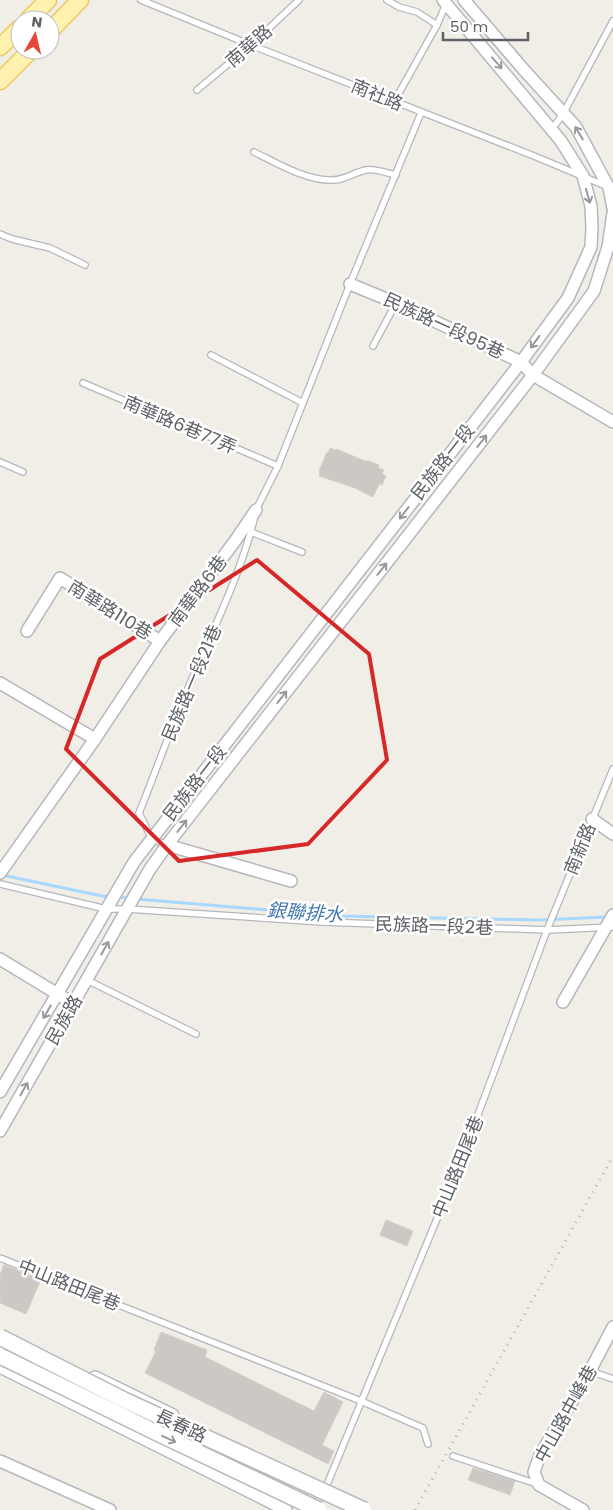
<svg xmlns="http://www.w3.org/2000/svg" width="613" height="1510" font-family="Poppins,'Noto Sans TC',sans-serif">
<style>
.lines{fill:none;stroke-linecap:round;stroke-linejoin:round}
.stream{stroke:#a9d8fe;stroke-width:3}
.building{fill:#ccc9c4;stroke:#d5d0c5}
.lane-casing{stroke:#b4b7bb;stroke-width:8}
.street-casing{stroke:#b4b7bb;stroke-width:14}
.primary-casing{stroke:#f0c960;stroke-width:19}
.lane{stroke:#fff;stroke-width:5.5}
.street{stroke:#fff;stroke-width:11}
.primary{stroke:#fef2ae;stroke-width:16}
.rail{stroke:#b5b6b7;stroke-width:3;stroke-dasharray:1 6;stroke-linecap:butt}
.secondary-bridge-casing{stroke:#b5b9be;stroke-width:18;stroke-linecap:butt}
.secondary-bridge{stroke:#fff;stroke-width:15}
.oneway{stroke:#96999c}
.marked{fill:none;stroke:#d62828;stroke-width:4;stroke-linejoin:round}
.labels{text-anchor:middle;stroke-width:5;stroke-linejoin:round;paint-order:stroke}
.street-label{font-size:18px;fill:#5e6267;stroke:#fff}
.water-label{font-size:19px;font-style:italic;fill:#4478b1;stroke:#fff}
</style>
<rect width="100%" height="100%" fill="#f0eee7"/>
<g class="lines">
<g class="stream">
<path d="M2 875 102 896 111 897"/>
<path d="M117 897 131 898"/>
<path d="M137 899 341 916 539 920 607 917"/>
</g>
</g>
<g class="building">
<path d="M330 448 335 450 336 449 365 461H369L379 465 378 468 384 470 382 474 386 476 382 485 379 484 373 497 355 488 319 476 320 471H319L327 452 328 453Z"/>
<path d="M386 1220 413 1231 407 1246 380 1235Z"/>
<path d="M4 1265 41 1279 26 1314 0 1303V1275Z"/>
<path d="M161 1332 207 1350 205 1357 314 1411 324 1392 343 1402 322 1445 334 1451 328 1464 145 1373 156 1351 154 1350Z"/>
<path d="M473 1468 515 1481 510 1495 468 1480Z"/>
</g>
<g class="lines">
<defs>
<g id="lane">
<path d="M141 0 251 45 534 156 606 186"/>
<path d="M387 0 399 7 417 12 437 25 446 4"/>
<path d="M197 90 251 45 299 0"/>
<path d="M394 102 437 25"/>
<path d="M552 129 563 114 613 21"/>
<path d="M254 152C277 163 303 179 329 180 344 181 352 173 366 170 374 168 387 173 396 175"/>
<path d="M0 234 12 239 50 248 85 265"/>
<path d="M373 346 396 303"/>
<path d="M211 355 303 403"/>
<path d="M83 383 278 466"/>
<path d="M0 462 23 472"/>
<path d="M256 510 278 466 350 284 421 113"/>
<path d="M251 532 302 552"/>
<path d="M167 845 152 839 139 813C156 771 171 728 189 686 212 631 240 577 254 519"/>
<path d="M0 884 106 909H127L322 922 547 930 613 927"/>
<path d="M87 980 196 1034"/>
<path d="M0 1258 361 1401 423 1428 428 1444"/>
<path d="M590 1371 613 1379"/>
<path d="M453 1456 537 1484"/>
<path d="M315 1506 326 1487 458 1168 547 930 613 769"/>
</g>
<g id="street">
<path d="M464 0 524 70 576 127 609 188 613 208"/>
<path d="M350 284 396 303 521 362 533 375 613 422"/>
<path d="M27 631 60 578 160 641"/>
<path d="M0 683 95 739"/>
<path d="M592 819 613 834"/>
<path d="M167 845 291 881"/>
<path d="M0 873 95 739 160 641 235 541 256 510"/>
<path d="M0 959 74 1004"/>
<path d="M563 1002 613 915"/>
<path d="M0 1092 134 862 521 362 568 298 591 247 592 228 591 206 583 176 561 141 443 0"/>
<path d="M0 1131 150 869 167 845 533 375 594 291 608 247 613 213"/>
<path d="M0 1367 286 1510"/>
<path d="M95 1377 173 1415"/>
<path d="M0 1461 110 1510"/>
<path d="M583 1510 539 1485 534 1472 540 1455 590 1371 613 1327"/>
</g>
<g id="primary">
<path d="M28 20 48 0"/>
<path d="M50 31 80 0"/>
<path d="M0 47 20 28"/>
<path d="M0 81 31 50"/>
</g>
</defs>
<use href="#lane" class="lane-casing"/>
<use href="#street" class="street-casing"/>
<use href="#primary" class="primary-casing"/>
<use href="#lane" class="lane"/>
<use href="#street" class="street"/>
<use href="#primary" class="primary"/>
<path class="rail" d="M415 1510 613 1156"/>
<defs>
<g id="secondary-bridge">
<path d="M0 1337 124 1400 364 1510"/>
<path d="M0 1356 153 1431 319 1510"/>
</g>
</defs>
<use href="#secondary-bridge" class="secondary-bridge-casing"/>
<use href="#secondary-bridge" class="secondary-bridge"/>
</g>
<defs><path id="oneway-shaft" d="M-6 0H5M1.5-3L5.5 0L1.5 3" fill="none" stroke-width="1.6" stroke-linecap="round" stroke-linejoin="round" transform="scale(1.25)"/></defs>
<g class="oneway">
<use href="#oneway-shaft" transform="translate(497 63) rotate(49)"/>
<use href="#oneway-shaft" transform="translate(579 133) rotate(-121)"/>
<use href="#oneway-shaft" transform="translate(588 196) rotate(74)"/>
<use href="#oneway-shaft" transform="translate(535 342) rotate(126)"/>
<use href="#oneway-shaft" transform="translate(482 441) rotate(-52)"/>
<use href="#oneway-shaft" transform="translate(404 513) rotate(128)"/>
<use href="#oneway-shaft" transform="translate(382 569) rotate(-52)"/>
<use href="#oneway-shaft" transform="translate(282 697) rotate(-52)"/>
<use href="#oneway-shaft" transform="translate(182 826) rotate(-52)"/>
<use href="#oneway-shaft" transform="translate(105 948) rotate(-61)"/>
<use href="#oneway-shaft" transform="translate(47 1012) rotate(120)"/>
<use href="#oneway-shaft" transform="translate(24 1089) rotate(-60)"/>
<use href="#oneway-shaft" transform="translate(169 1439) rotate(25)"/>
</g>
<path class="marked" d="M257 560 369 654 387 760 308 844 179 861 66 749 100 659Z"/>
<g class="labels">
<g class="street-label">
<text transform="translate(249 46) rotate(-41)" y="6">南華路</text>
<text transform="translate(377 95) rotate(22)" y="6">南社路</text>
<text transform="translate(444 326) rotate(25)" y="6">民族路一段95巷</text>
<text transform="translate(180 425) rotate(23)" y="6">南華路6巷77弄</text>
<text transform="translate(443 462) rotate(-52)" y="6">民族路一段</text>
<text transform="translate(198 591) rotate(-53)" y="6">南華路6巷</text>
<text transform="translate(110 610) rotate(32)" y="6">南華路110巷</text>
<text transform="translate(192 683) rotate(-67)" y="6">民族路一段21巷</text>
<text transform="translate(195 783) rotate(-52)" y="6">民族路一段</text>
<text transform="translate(580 849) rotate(-68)" y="6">南新路</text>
<text transform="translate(434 926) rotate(2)" y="6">民族路一段2巷</text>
<text transform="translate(64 1020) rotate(-60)" y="6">民族路</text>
<text transform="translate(458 1167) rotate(-68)" y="6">中山路田尾巷</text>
<text transform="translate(69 1285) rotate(22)" y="6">中山路田尾巷</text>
<text transform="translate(566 1414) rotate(-61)" y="6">中山路中峰巷</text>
<text transform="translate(181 1426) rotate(25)" y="6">長春路</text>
</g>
<g class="water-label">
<text transform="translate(305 912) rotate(4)" y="7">銀聯排水</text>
</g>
</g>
<g transform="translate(35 35) rotate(8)"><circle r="24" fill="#ffffff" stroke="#bfc0c2"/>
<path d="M0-4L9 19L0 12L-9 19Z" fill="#e74536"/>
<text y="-8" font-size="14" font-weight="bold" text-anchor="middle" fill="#5e6267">N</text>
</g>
<path d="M443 32v8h85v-8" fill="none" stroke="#5e6267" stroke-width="2.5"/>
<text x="450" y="32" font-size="15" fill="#5e6267" stroke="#ffffff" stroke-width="4" paint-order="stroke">50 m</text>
</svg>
